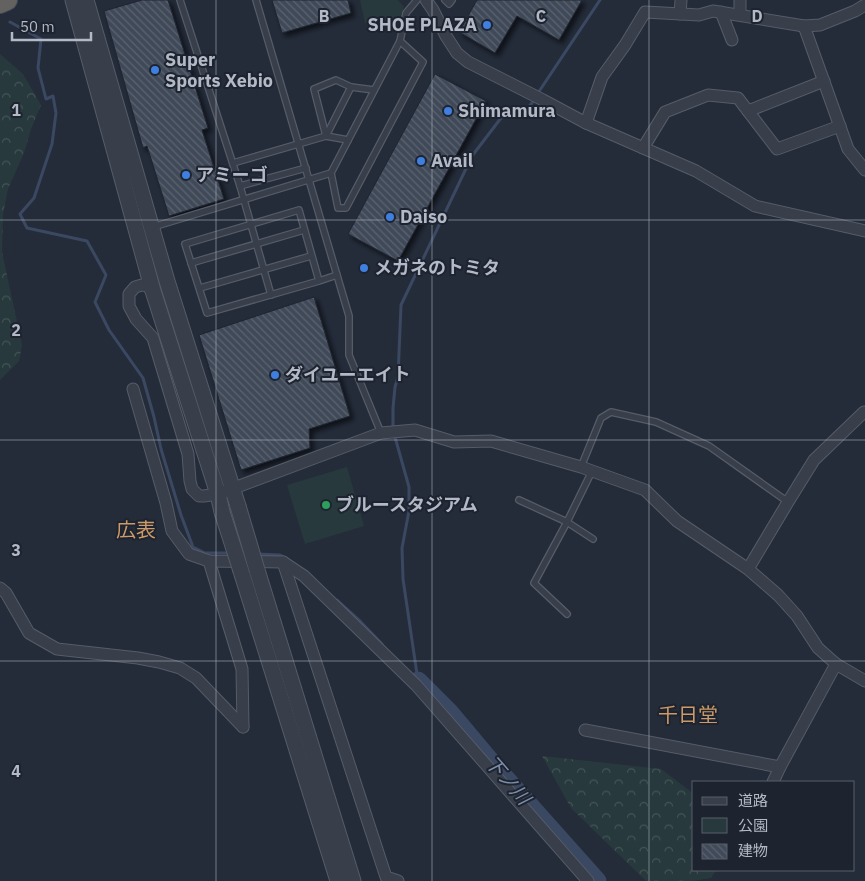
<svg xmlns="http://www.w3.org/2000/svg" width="865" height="881" font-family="'IBM Plex Sans','Noto Sans JP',sans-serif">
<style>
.green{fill:#27393c}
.forest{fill:url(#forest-crowns)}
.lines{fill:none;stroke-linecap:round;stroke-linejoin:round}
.stream{stroke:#3b4862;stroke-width:3}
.river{stroke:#3b4862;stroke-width:19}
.building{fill:url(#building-back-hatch);stroke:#1f2531;filter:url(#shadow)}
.service-casing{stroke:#565c68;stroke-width:8}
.minor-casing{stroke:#565c68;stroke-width:13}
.tertiary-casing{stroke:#565c68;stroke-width:17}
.trunk-casing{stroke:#434955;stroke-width:22}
.service{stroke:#383e4a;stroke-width:5.5}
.minor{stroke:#383e4a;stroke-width:11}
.tertiary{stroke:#383e4a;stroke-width:15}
.trunk{stroke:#636260;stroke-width:20}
.tertiary-bridge-casing{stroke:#565c68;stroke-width:17;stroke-linecap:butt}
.tertiary-bridge{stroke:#383e4a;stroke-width:15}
.grid{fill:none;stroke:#b3b9c6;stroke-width:1;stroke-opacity:0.55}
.shop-dot{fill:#3f7fe0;stroke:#1d232f;stroke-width:2}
.leisure-dot{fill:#2e9e5b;stroke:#1d232f;stroke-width:2}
.labels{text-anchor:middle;stroke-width:4;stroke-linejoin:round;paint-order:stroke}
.poi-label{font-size:18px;font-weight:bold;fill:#b3b9c6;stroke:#1d232f;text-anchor:start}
.water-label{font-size:19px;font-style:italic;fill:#7d8eab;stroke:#1d232f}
.quarter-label{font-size:20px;fill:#cc9b68;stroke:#1d232f}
.grid-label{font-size:16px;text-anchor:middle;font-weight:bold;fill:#b3b9c6;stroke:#1d232f;stroke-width:4;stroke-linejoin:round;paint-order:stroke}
</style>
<defs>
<pattern id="forest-crowns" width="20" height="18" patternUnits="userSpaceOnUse" patternTransform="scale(1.25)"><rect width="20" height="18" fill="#27393c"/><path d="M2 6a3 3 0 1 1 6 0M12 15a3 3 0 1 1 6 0" fill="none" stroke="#445457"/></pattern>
<pattern id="building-back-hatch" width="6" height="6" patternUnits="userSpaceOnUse" patternTransform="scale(1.25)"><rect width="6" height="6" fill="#414a59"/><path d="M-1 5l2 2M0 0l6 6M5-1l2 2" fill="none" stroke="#5a626f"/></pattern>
<filter id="shadow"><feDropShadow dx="3.5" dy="3.5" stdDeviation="2.5" flood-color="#0009"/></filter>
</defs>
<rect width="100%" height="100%" fill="#242c3a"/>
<g class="green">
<path d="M360 0H398L404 7 396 27 365 23Z"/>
<path d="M347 467 364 526 305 544 287 485Z"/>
</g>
<g class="forest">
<path d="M0 54 23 74 41 105 31 129 24 153 8 189 3 214 2 252 22 345 19 361 0 380Z"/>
<path d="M542 756 661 769 690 791 694 796V870H716L711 878 693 881H646L571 808Z"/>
</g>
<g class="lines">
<g class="stream">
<path d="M10 22 41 39 38 68 46 99 53 96 56 113 52 144 34 198 20 214 27 228 87 241 106 275 95 302 109 330 143 378 154 417 161 449 181 515 193 547 205 553H232"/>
<path d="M538 93 600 0"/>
<path d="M258 554 280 555 286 558"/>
<path d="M337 600 359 620 382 644"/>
<path d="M418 681 403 579 402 548 409 511V487L393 430V408L395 387 398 377 401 305 472 156 501 118 528 108 535 99"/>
</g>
<path class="river" d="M418 681 450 713 497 769 597 881"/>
</g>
<g class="building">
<path d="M142 0H168L208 128 202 130 224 199 169 216 147 146 143 148 104 11Z"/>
<path d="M272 0H348L351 13 282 33Z"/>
<path d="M477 0H582L559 40 517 16 495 53 459 32Z"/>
<path d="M435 74 486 101 398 261 348 234Z"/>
<path d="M314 297 350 416 309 429 310 448 241 470 199 335Z"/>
</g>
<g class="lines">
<defs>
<g id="service">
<path d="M180 0 240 186 306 168"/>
<path d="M256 0 349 316V355L381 433"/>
<path d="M445 0 449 4 452 0"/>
<path d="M326 136 314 89 336 80 351 87"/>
<path d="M326 136 351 87 374 90"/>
<path d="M233 163 326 136 348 140"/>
<path d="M331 173 338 208H346L423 62 400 41"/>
<path d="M240 186 271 295"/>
<path d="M153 227 331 173 400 41 406 13 417 0"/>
<path d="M191 263 304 230"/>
<path d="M319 281 299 210 185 244 207 313 319 281 337 275"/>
<path d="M200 288 311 256"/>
<path d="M581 467 601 418 611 412 656 422 709 446 788 502"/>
<path d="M519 500 567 522 593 539"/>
<path d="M567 614 534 583 567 522 592 471"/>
</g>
<g id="minor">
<path d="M426 0 433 10 446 36 457 53 468 62 543 100 586 123 696 171 755 206 865 231"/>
<path d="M740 0V15"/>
<path d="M721 12 732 40"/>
<path d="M680 14 681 0"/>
<path d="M804 26 848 149 865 170"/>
<path d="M748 111 824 81"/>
<path d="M586 123 602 77 625 45 645 12 699 15 713 11 804 26 820 25 855 11 865 5"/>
<path d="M643 148 665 112 708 95 738 98 777 149 840 126"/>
<path d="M153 291 147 286 142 285 135 287 129 294V306L136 319 153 338 188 454 190 481 192 489 199 496H204L218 494 381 433 415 430 454 442 491 441 581 467 645 490 677 521 748 569 778 595 797 616 818 648 836 664 865 681"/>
<path d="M133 389 166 503 172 531 189 554 209 561 283 562 304 576 416 685 588 881"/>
<path d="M209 561 242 669 243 727"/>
<path d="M283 562 386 877 398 881"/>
<path d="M748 569 788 502 814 460 864 412H865"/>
<path d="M0 588 6 593 29 633 57 649 138 658 159 662 180 668 196 678 243 727"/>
<path d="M585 730 780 767"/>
<path d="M773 782 780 767 836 664"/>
</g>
<g id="tertiary">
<path d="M73 0 153 291 218 494 222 512"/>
<path d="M86 0 167 281 238 506"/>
<path d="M257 570 353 881"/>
<path d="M241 571 338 881"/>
</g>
<path id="trunk" d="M0 3 7 0"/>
</defs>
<use href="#service" class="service-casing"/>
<use href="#minor" class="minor-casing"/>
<use href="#tertiary" class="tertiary-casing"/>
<use href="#trunk" class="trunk-casing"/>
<use href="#service" class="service"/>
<use href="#minor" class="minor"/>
<use href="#tertiary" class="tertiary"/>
<use href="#trunk" class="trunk"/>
<defs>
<g id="tertiary-bridge">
<path d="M238 506 257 570"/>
<path d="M222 512 241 571"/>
</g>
</defs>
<use href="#tertiary-bridge" class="tertiary-bridge-casing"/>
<use href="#tertiary-bridge" class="tertiary-bridge"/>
</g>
<path class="grid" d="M216 0V881M432 0V881M649 0V881M0 220H865M0 440H865M0 661H865"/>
<g class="shop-dot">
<circle cx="487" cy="25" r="5"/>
<circle cx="155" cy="70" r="5"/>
<circle cx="448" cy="111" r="5"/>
<circle cx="421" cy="161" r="5"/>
<circle cx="186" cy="175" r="5"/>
<circle cx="390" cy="217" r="5"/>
<circle cx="364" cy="268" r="5"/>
<circle cx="275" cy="375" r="5"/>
</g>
<circle class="leisure-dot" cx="326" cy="505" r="5"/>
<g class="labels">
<g class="poi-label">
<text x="477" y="31" text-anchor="end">SHOE PLAZA</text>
<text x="165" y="66">Super<tspan x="165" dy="21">Sports Xebio</tspan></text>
<text x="458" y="117">Shimamura</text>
<text x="431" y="167">Avail</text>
<text x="196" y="181">アミーゴ</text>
<text x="400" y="223">Daiso</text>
<text x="374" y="274">メガネのトミタ</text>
<text x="285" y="381">ダイユーエイト</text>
<text x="336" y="511">ブルースタジアム</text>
</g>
<g class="water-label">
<text transform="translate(508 780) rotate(49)" y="7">下ノ川</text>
</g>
<g class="quarter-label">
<text x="136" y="537">広表</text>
<text x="688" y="722">千日堂</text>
</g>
</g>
<g class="grid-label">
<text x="324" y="22">B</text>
<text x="541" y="22">C</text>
<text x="757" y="22">D</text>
<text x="16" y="116">1</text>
<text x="16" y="336">2</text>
<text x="16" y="556">3</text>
<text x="16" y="777">4</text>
</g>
<rect x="692" y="781" width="162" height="90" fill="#1d232f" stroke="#595f6b"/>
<rect x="702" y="797" width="25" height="8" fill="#383e4a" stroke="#595f6b"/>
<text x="738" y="806" font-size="15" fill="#b3b9c6">道路</text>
<rect x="702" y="818" width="25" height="15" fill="#27393c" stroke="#595f6b"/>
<text x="738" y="831" font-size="15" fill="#b3b9c6">公園</text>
<rect x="702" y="844" width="25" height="15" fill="url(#building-back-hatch)" stroke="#595f6b"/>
<text x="738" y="856" font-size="15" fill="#b3b9c6">建物</text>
<path d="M12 32v8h79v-8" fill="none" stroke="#b3b9c6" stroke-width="2.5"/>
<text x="20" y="32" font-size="15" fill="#b3b9c6" stroke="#1d232f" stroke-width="4" paint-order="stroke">50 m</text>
</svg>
